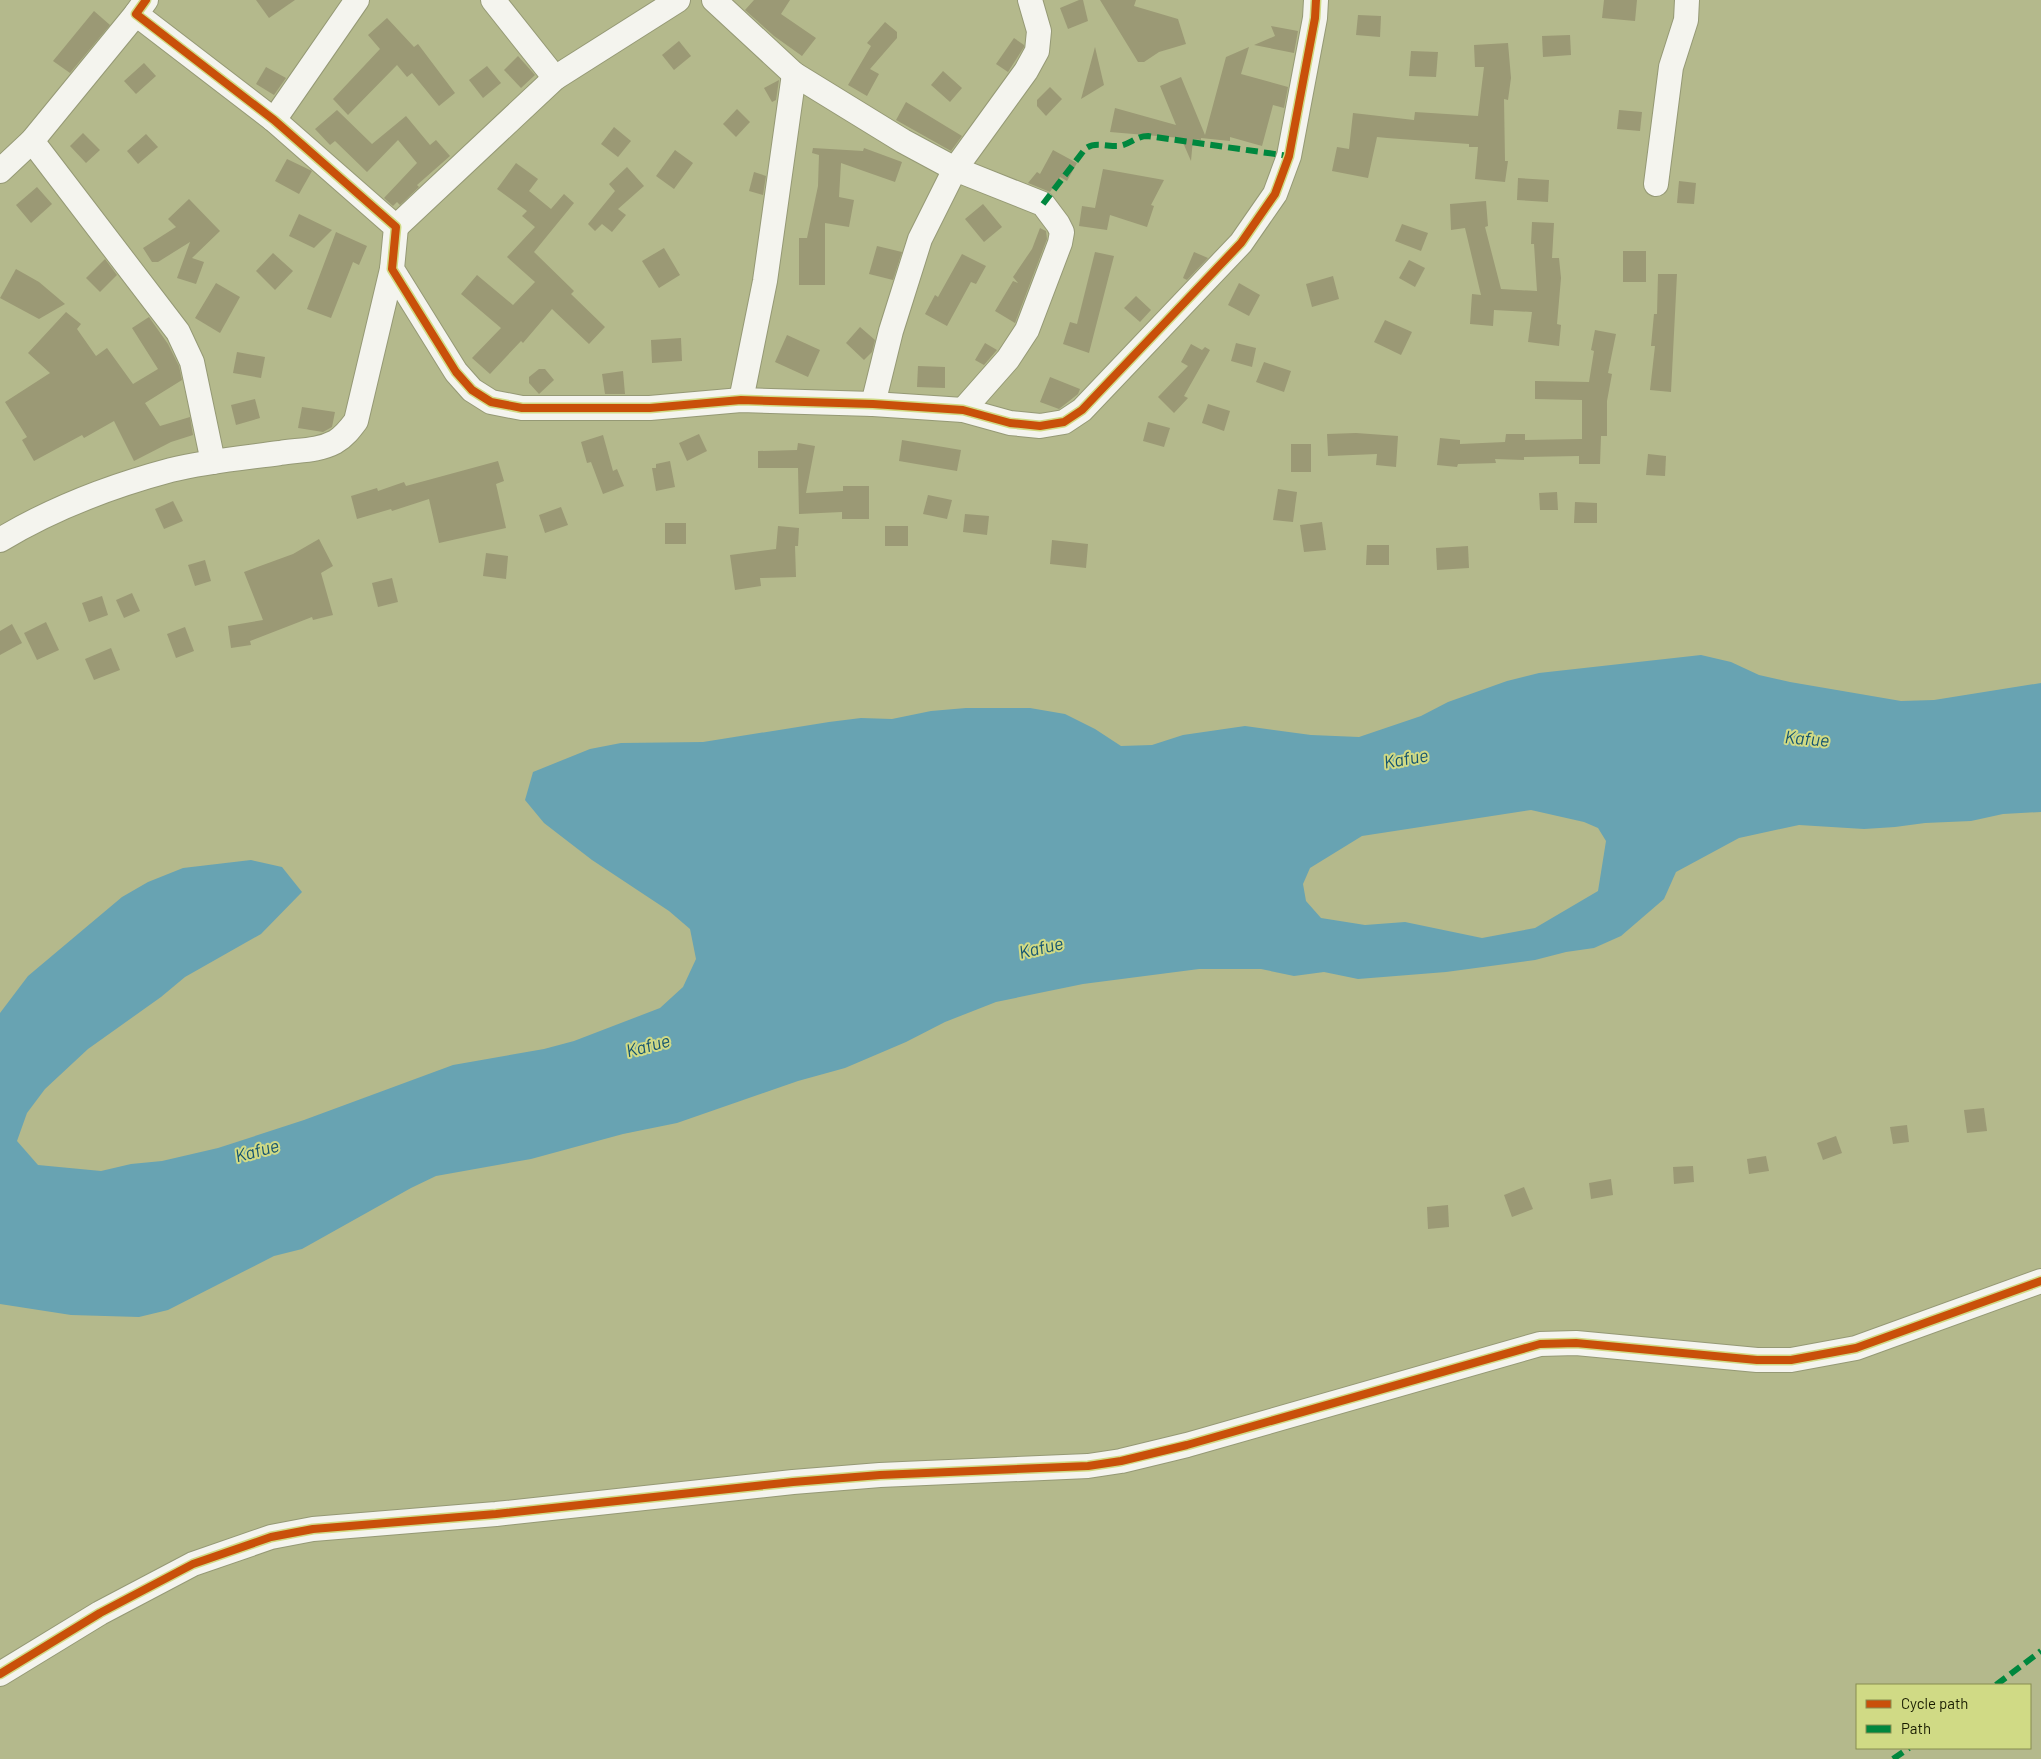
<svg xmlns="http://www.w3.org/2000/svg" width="2041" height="1759" font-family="Barlow,sans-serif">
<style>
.water{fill:#68a3b2;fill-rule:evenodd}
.building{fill:#9b9975}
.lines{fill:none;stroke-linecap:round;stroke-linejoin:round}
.minor-casing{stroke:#959975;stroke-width:26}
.minor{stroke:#f4f4ee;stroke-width:24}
.quiet{stroke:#00873e;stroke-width:6;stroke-dasharray:12 6;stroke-linecap:butt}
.cycleway-casing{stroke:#d0da85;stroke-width:11}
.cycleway{stroke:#c9500a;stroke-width:8}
.labels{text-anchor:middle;stroke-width:4;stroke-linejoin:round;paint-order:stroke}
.water-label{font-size:18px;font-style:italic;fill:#145471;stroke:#d0da85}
</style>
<rect width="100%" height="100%" fill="#b4b98c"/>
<path class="water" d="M1701 655 1731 662 1759 675 1790 682 1901 701 1934 700 2041 683V812L2003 814 1971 821 1925 823 1895 827 1864 829 1799 825 1739 838 1676 872 1664 899 1621 936 1594 948 1566 952 1535 960 1446 972 1358 979 1324 972 1294 976 1261 969H1199L1083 984 996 1002 945 1022 906 1042 845 1068 798 1081 677 1123 623 1134 531 1159 436 1176 411 1188 302 1249 274 1256 168 1310 139 1317 71 1315 0 1304V1013L28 976 122 897 148 882 183 868 251 860 282 867 302 892 261 934 185 977 161 997 88 1049 45 1089 27 1113 17 1141 38 1165 101 1171 131 1164 162 1161 218 1148 304 1120 453 1065 544 1049 574 1041 660 1008 683 987 696 959 690 929 669 911 592 860 544 823 525 800 533 772 590 749 621 743 703 742 829 722 861 718 892 719 931 711 966 708H1030L1065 714 1095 729 1121 746 1152 745 1183 735 1245 726 1311 735 1359 737 1421 716 1448 702 1507 681 1539 673ZM1531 810 1584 822 1598 828 1606 841 1598 891 1535 928 1482 938 1405 922 1365 925 1321 918 1306 901 1303 884 1310 868 1362 836Z"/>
<g class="building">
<path d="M256 0H295L269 18Z"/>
<path d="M754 0H790L781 14 816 38 802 56 774 36 745 10Z"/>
<path d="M1079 0H1083L1088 21 1068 29 1060 8Z"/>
<path d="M1100 0H1136L1134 6 1178 19 1186 44 1159 52 1144 62H1138Z"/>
<path d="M1604 0H1637L1635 21 1602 18Z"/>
<path d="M94 11 110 25 70 73 53 61Z"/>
<path d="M1358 15 1381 16 1380 37 1356 35Z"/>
<path d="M387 18 414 47 418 44 455 93 439 106 412 73 407 77 397 65 348 115 333 99 380 49 368 35Z"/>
<path d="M885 22 897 32V38L870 69 879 74 867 96 848 85 871 46 867 43Z"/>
<path d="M1271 26 1298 31 1294 53 1254 45 1275 36Z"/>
<path d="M1570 35 1571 55 1543 57 1542 36Z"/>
<path d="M1014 38 1024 45V47L1008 72 996 64Z"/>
<path d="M679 41 691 56 674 70 662 55Z"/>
<path d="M1508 43 1511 78 1508 100 1504 99 1505 161H1508L1505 182 1475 179 1478 147H1469V144L1387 138 1377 137 1368 178 1332 171 1337 147 1349 149 1353 113 1414 120 1415 112 1478 116 1484 67H1475L1474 45Z"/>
<path d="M1095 47 1104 85 1081 99Z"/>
<path d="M1249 47 1241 74 1288 87 1284 108 1273 105 1262 146 1230 137V141L1201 138V140L1193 139 1191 161 1181 138 1110 132 1115 108 1176 125 1160 86 1181 77 1205 135 1226 57Z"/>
<path d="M1411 51 1438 52 1436 77 1409 76Z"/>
<path d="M518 56 535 75 521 88 504 70Z"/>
<path d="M144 63 156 76 136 94 124 81Z"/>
<path d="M487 66 501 83 483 98 469 80Z"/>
<path d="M266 67 286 78 274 95 256 84Z"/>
<path d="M943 71 962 88 950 102 931 85Z"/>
<path d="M779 80 776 100 772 102 764 88Z"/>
<path d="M1050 87 1062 99 1046 116 1037 106V100Z"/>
<path d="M906 102 962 136 951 151 896 120Z"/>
<path d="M737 109 750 122 736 137 723 124Z"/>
<path d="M337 110 372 144 406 116 430 145 436 140 450 156 417 185 419 187 400 205 397 202 393 206 384 198 417 163 398 140 367 172 335 141 330 145 315 129Z"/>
<path d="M1619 110 1642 112 1640 131 1617 129Z"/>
<path d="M614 127 631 141 618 157 601 144Z"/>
<path d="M83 133 100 150 86 163 70 146Z"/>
<path d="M146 134 158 147 138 164 127 151Z"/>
<path d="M813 148 863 151 864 148 902 162 895 182 841 163 839 197 854 200 849 227 825 223V285H799V238H807L818 186 819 155 812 153Z"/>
<path d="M675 150 693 163 674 189 656 176Z"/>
<path d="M1053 150 1077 163 1067 181 1060 177 1050 192 1028 183 1037 172 1040 174Z"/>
<path d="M287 159 312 171 299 194 275 181Z"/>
<path d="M516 163 538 179 529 191 551 209 564 194 574 203 534 252 574 291 571 294 605 327 589 344 552 309 523 343 521 341 490 374 472 358 501 328 461 294 477 275 513 305 535 282 507 257 535 227 522 216 527 211 497 189Z"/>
<path d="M627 167 644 186 618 209 626 215 612 232 602 224 595 231 588 224 615 191 609 184Z"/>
<path d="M1103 169 1164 180 1151 205 1154 206 1147 227 1110 215 1107 230 1079 226 1082 206 1095 208Z"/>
<path d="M754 172 766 176 763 195 749 191Z"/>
<path d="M1518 178 1549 180 1548 202 1517 200Z"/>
<path d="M1679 181 1696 183 1694 204 1677 203Z"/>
<path d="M37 187 52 204 31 223 16 205Z"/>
<path d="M189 199 220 231 192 258 204 262 196 284 177 278 190 242 158 262H152L143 248 176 227 168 219Z"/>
<path d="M1486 201 1488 226 1485 227 1501 289 1537 291 1534 244H1531L1532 222 1554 223 1552 258H1559L1561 278 1557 324 1561 325 1559 346 1528 342 1532 312 1494 310 1493 326 1470 324 1472 294 1481 295 1465 228 1451 230 1450 204Z"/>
<path d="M983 204 1002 227 984 242 965 219Z"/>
<path d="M299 214 332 230 314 248 289 236Z"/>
<path d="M1402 224 1428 233 1421 251 1395 241Z"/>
<path d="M1040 228 1046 231 1047 239 1015 323 995 311 1013 281 1018 283 1013 277 1032 249Z"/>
<path d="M336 232 367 246 359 265 353 262 331 318 307 309Z"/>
<path d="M877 246 902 252 893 280 869 274Z"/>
<path d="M664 248 680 275 659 288 642 261Z"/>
<rect x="1623" y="251" width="23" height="31"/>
<path d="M1095 252 1114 256 1089 353 1063 344 1070 322 1077 324Z"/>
<path d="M1194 252 1208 258 1187 280 1183 278Z"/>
<path d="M273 253 293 271 275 290 256 271Z"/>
<path d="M962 254 986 266 976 284 971 282 947 326 925 314 935 295 938 297Z"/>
<path d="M105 259 117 275 100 292 86 278Z"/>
<path d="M1409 260 1425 268 1415 287 1399 278Z"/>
<path d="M16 269 39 282 65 304 39 319 0 298Z"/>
<path d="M1658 274H1677L1671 392 1650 390 1655 346H1651L1654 314H1657Z"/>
<path d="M1333 276 1339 299 1312 307 1306 284Z"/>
<path d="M216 283 240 297 220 333 195 318Z"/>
<path d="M1239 283 1260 295 1249 316 1228 305Z"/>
<path d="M1136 296 1151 310 1140 322 1124 308Z"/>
<path d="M66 312 81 324 77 329 96 356 107 348 133 384 158 369 132 328 149 317 168 344 179 366 182 380 145 403 160 426 190 417 193 435 171 442 134 461 114 421 84 438 82 435 34 461 22 440 27 437 5 402 50 373 28 353Z"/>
<path d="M1385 320 1412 332 1401 355 1374 342Z"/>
<path d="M860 327 875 340 872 352 864 360 846 343Z"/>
<path d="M1595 330 1616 334 1608 373 1612 374 1607 401V436H1601L1600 464H1579V456L1524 457V460L1495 459 1496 463 1458 464 1457 467 1437 465 1440 438 1460 440V444L1505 442 1506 434H1525V440L1582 439V400L1535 399V381L1589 382 1594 351 1591 350Z"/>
<path d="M787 335 820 350 808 377 775 362Z"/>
<path d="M681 338 682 361 652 363 651 340Z"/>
<path d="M985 343 997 350 984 365 975 360Z"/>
<path d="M1236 343 1256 348 1252 367 1231 361Z"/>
<path d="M1191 344 1202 350 1205 347 1210 350 1184 396 1188 398 1174 413 1158 397 1188 366 1181 362Z"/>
<path d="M237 352 265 357 261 378 233 373Z"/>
<path d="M1264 362 1291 371 1284 392 1256 382Z"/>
<path d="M918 366 945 367V388L917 387Z"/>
<path d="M539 369H545L554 380 539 394 529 383V377Z"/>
<path d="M623 371 625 394H605L602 374Z"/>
<path d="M1050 377 1080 389 1078 394 1059 409 1040 402Z"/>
<path d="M255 399 260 418 236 425 231 405Z"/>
<path d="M1208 404 1230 411 1224 431 1202 423Z"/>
<path d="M302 407 335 412 332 427 323 432 298 428Z"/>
<path d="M1148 422 1170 428 1164 447 1143 441Z"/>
<path d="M1356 433 1398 436 1396 467 1376 465 1377 454 1328 456 1327 434Z"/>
<path d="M699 434 707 451 687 461 679 443Z"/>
<path d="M603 435 613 471 617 469 624 486 603 494 591 462 587 463 581 442Z"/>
<path d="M902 440 961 450 957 471 899 461Z"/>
<path d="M798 443 815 446 806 493 843 491V486H869V519H842V512L799 514 798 468H758V451L797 450Z"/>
<rect x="1291" y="444" width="20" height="28"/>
<path d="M1648 454 1666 456 1665 476 1646 475Z"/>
<path d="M498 461 504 481 496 484 506 528 439 543 429 499 392 511 391 509 357 519 351 496 377 488 378 491 404 482 406 486Z"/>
<path d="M670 461 675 487 656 491 652 468H656V464Z"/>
<path d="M1278 489 1297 492 1293 522 1273 520Z"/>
<path d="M1557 492 1558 510H1540L1539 493Z"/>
<path d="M928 495 952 500 947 519 923 514Z"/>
<path d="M173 501 183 521 164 529 155 509Z"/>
<path d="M1575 502 1597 503V523H1574Z"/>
<path d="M561 507 568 525 545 533 539 515Z"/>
<path d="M965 514 989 516 987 535 963 532Z"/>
<path d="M1322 522 1326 550 1304 552 1300 525Z"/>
<rect x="665" y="523" width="21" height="21"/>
<path d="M778 526 799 528 798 546H795L796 577 760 578 761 586 735 590 730 555 776 549Z"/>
<rect x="885" y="526" width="23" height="20"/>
<path d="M319 539 333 566 321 573 333 615 313 620 312 617 250 641 251 645 231 648 228 626 263 620 244 572 293 554Z"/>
<path d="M1052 540 1088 544 1086 568 1050 564Z"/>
<path d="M1367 545H1389V565H1366Z"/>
<path d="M1468 546 1469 568 1437 570 1436 548Z"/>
<path d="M486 553 508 556 506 579 483 576Z"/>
<path d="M205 560 211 581 195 586 188 565Z"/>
<path d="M392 578 398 602 378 607 372 583Z"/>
<path d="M132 593 140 611 124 618 116 600Z"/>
<path d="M102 596 108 615 89 622 82 603Z"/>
<path d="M46 622 59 650 37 660 24 633Z"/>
<path d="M12 624 22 643 0 655V631Z"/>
<path d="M185 627 194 651 176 658 167 634Z"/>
<path d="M111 648 120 670 94 680 85 659Z"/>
<path d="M1984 1108 1987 1131 1967 1133 1964 1110Z"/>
<path d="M1907 1125 1909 1142 1893 1144 1890 1127Z"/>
<path d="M1836 1136 1842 1153 1823 1160 1817 1143Z"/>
<path d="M1766 1156 1769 1171 1749 1174 1747 1159Z"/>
<path d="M1693 1166 1694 1182 1674 1184 1673 1167Z"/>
<path d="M1611 1179 1613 1195 1591 1199 1589 1183Z"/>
<path d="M1524 1187 1533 1209 1512 1217 1504 1195Z"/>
<path d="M1448 1205 1449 1227 1428 1229 1427 1207Z"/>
</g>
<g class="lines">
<defs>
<g id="minor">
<path d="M146 0 136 14 274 120 396 227 392 269 456 372 472 390 491 402 522 408H650L741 400 873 404 963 410 1010 423 1040 426 1064 422 1082 410 1241 243 1275 194 1289 156 1315 18 1316 0"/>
<path d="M493 0 555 78"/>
<path d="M714 0 794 74 903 141 955 169 1043 204 1058 224 1062 232 1060 243 1027 330 1008 359 963 410"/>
<path d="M274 120 357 0"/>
<path d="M32 141 178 332 192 362 213 462"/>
<path d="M0 171 32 141 136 14"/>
<path d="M1656 184 1671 67 1686 20 1687 0"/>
<path d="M396 227 555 78 678 0"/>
<path d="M741 400 765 281 794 74"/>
<path d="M873 404 891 331 920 239 955 169 1026 71 1037 51 1039 31 1030 0"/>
<path d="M0 540C53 508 111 486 171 470 207 461 243 458 280 453 298 450 318 451 335 442 344 437 350 429 356 421L392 269"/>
<path d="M0 1674 100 1613 193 1564 271 1537 313 1529 496 1514 793 1482 880 1475 1088 1466 1121 1461 1187 1445 1540 1344 1576 1343 1757 1360H1791L1856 1348 2041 1281"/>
</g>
</defs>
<use href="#minor" class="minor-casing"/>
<use href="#minor" class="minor"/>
<g class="quiet">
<path d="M1043 204 1085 149C1094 141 1108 147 1119 146 1131 144 1136 136 1148 136L1289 156"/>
<path d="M1996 1685 2041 1651"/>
<path d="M1893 1759 1909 1748"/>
</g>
<defs>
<g id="cycleway">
<path d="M146 0 136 14 274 120 396 227 392 269 456 372 472 390 491 402 522 408H650L741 400 873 404 963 410 1010 423 1040 426 1064 422 1082 410 1241 243 1275 194 1289 156 1315 18 1316 0"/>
<path d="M0 1674 100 1613 193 1564 271 1537 313 1529 496 1514 793 1482 880 1475 1088 1466 1121 1461 1187 1445 1540 1344 1576 1343 1757 1360H1791L1856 1348 2041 1281"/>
</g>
</defs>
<use href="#cycleway" class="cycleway-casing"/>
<use href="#cycleway" class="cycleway"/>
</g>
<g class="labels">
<g class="water-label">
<text transform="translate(1807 739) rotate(5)" y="6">Kafue</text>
<text transform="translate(1406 759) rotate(-10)" y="6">Kafue</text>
<text transform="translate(1041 948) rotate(-13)" y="6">Kafue</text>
<text transform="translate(648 1046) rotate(-15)" y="6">Kafue</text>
<text transform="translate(257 1151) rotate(-15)" y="6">Kafue</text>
</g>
</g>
<rect x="1856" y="1684" width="175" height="65" fill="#d0da85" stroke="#878e50"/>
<rect x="1866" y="1700" width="25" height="8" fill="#c9500a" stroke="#878e50"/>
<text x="1901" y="1709" font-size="15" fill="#191c00">Cycle path</text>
<rect x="1866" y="1725" width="25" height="8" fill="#00873e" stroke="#878e50"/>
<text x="1901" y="1734" font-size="15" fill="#191c00">Path</text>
</svg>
